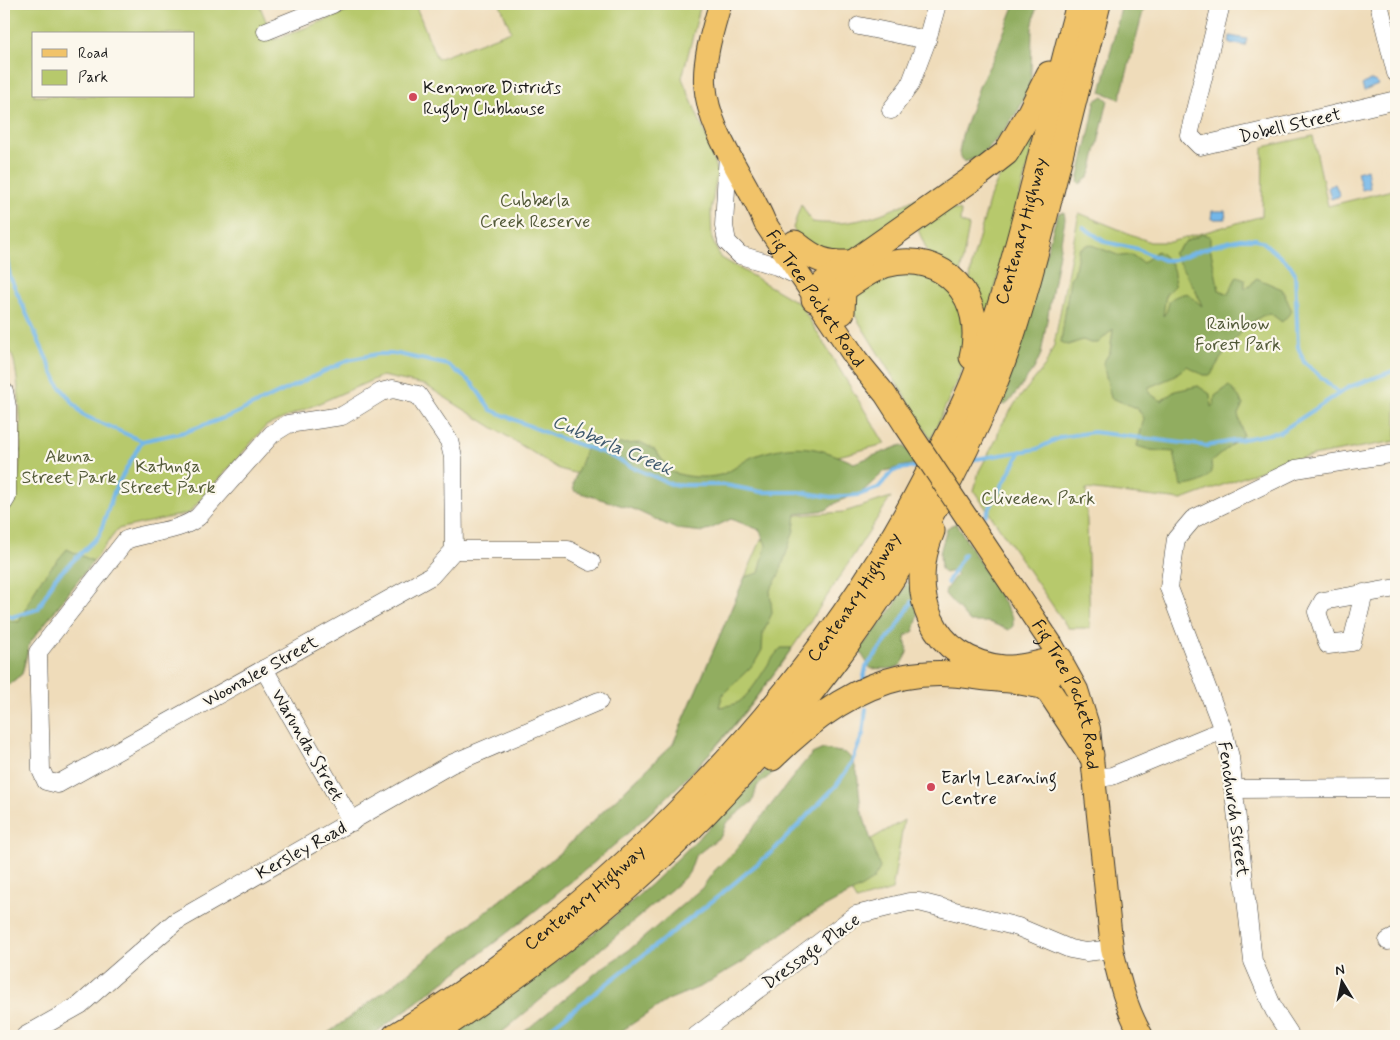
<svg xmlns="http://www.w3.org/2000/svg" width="1400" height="1040" font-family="Mynerve,sans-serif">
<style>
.green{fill:#b7c96c;stroke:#6a7244;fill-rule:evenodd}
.forest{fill:#91ad60;stroke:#56643e}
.water{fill:#73b7e9;stroke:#486a82}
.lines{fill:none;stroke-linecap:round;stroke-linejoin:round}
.stream{stroke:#73b7e9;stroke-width:4}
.minor-casing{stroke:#3c3934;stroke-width:19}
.major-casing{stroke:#3c3934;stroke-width:24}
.highway-casing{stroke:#3c3934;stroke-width:27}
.minor{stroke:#fff;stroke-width:18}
.major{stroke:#f1c369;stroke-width:22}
.highway{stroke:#f1c369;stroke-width:25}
.major-bridge-casing{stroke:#3c3934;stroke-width:24;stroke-linecap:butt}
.major-bridge{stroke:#f1c369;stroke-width:22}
.poi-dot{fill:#d1495b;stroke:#fbf7ec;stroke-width:2}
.labels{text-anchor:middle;stroke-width:4.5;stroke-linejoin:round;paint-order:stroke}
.poi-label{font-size:18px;fill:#1c1c1c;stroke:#fbf7ec;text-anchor:start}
.street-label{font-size:18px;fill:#1c1c1c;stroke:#fbf7ec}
.park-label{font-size:18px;fill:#525938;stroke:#fbf7ec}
.water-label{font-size:19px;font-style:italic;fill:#3f5a6e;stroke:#fbf7ec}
</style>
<rect width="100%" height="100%" fill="#fbf7ec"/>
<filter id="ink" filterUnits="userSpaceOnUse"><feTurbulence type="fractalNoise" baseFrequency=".02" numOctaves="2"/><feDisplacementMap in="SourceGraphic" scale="10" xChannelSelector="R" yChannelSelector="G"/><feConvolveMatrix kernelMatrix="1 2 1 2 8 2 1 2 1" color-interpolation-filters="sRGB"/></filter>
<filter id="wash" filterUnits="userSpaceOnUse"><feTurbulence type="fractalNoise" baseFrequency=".0096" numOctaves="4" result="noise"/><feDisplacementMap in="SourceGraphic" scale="20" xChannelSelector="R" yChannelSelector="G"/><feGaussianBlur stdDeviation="1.12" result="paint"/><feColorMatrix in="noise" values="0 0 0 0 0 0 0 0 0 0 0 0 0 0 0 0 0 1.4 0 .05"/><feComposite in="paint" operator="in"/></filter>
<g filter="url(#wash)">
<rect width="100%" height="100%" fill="#efdcba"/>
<g class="green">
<path d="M4 4H259L274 40 367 4H415L437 59 511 31 500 4H701L682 78 707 138 717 173 711 211 712 239 720 257 800 304 885 444 725 485 644 491 559 469 425 385 382 376 266 426 189 513 118 529 29 644 22 674 4 688V515C28 492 21 393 14 361 12 354 7 346 4 340ZM34 34H194V96H34Z"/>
<path d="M1041 116 984 329 969 285 972 263 990 197 1008 158Z"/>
<path d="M1313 136 1328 206 1396 189V441L1290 460 1182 500 1086 489 1090 628H1068L974 491 979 471 997 438 999 429 1016 402 1045 366 1054 345 1079 213 1150 242H1170L1262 216 1263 147Z"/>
<path d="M945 184 857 253 835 259 801 241 793 228 801 204 812 222C865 229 899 206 945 184Z"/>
<path d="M949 208 961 211 960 222 969 226 960 274 930 257 918 230Z"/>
<path d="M903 272 931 275 958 296 967 358 931 439 854 314C855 283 878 280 903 272Z"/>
<path d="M891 497C839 577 789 660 728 733 692 775 650 812 608 849 533 914 454 974 374 1034L371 1036H324L384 992 561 852 673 744 771 517 844 512Z"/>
<path d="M904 820 892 890 856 901 843 874 849 852Z"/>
</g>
<g class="forest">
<path d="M1015 4H1037L1032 29 1031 77 1028 89 1019 109 1003 132 980 157 964 162 959 153 962 135 980 84 994 57Z"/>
<path d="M1122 4H1145L1120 99 1101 92Z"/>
<path d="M1103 96 1108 100 1092 169 1089 177 1080 184 1078 182C1083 154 1092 128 1095 101Z"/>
<path d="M1064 212 1065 219 1041 354 1034 369 1009 402 1005 405 1002 404 1056 219 1059 213Z"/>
<path d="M1203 234 1210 236V247L1219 290 1228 294 1237 276 1245 279V288L1250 286 1256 278 1282 289 1292 311 1282 322 1270 313C1248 318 1221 355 1211 375H1203L1187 366 1171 378 1149 387V393L1161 401 1175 391 1198 386 1210 394 1211 407 1214 404 1215 396 1229 386 1239 397 1243 405 1238 414 1243 435 1211 462 1212 472C1203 483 1195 485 1181 486L1174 452 1150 450 1137 446 1144 418 1137 408 1111 398 1103 363 1110 352 1113 329 1098 343H1090L1083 340 1068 345 1061 342 1070 278 1074 274 1079 249 1089 244 1120 256 1132 255 1143 263 1157 251C1171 260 1176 269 1174 286L1166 294 1163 316C1173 305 1161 299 1187 293L1202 306 1195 289 1173 253 1187 241Z"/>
<path d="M642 443 655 450 671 472C686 477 705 479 720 475 734 471 744 459 757 455 797 442 817 446 854 463L902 445 911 452 917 463 885 471 862 492 839 501 826 510 796 514 794 530 779 575 770 590 772 613 763 633 762 650 754 664 723 694 719 707C725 706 734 705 739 702 757 688 765 664 781 648H792C754 703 711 755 663 801 573 886 472 960 374 1034L371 1036H324L384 992 561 852 673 744 745 577 759 573 766 545 760 530 731 519 704 532 676 529 633 509 574 491 573 483 586 449 596 445Z"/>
<path d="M956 523 1013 618V626L1009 630 989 622H970L945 594 946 589 957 574 953 571 945 573 941 570 940 553 947 528Z"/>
<path d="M67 549 93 561 29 644 22 674 4 688V620L19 622 39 582Z"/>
<path d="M910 578 918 616 914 631 905 636C905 642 908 647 907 652 902 675 886 667 871 669L859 650 895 605Z"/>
<path d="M823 749 846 753 853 761 857 772 861 809 880 868 873 880 860 888 804 918 741 963 702 986 668 1000 614 1036H519L602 968 629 950 702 888 714 871 735 851 803 764 812 754Z"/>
<path d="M782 754C777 774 770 774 757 786L753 801 726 823 721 836 695 856 689 873 680 882 506 1029 497 1036H446C499 1000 554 966 604 925 668 873 723 812 782 754Z"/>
</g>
<g class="water">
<path d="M1230 36 1247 39 1245 46 1229 43Z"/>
<path d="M1370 80 1375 81 1378 85 1364 91 1362 85Z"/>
<path d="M1367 169 1370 188 1362 190 1357 172Z"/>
<path d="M1335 184 1340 196 1331 199 1328 187Z"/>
<path d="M1212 211H1225L1226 219H1211Z"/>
</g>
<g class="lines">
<g class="stream">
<path d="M1083 227 1105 242 1138 249 1163 260H1174L1215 245 1240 239H1256L1263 242 1290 265 1295 273 1298 347 1304 362 1339 393"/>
<path d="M4 244 10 277 58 384 83 415 142 441 185 432 232 415 348 360 377 354H398L448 365 472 383 491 410 554 436 604 453 634 468 673 485H725L762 492H800L831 497 858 495 878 488 892 472 899 469 921 466"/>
<path d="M970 460 1037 449 1061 437 1093 432 1207 446 1280 432 1349 387 1396 370"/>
<path d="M986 515 1021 451"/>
<path d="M947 583 964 554"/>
<path d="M4 613 12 617 38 609 55 578 99 536 115 489 142 441"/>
<path d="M863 682 866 667 897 627 912 602"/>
<path d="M540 1036 720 895 775 849 836 786 851 764 863 734 866 709"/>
</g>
</g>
</g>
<g filter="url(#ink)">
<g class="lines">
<defs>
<g id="minor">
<path d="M1221 4 1189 135 1200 146 1396 100"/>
<path d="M1379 4 1396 73"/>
<path d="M859 26 927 40"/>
<path d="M266 31 333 4"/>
<path d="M891 110 910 85 927 40 937 4"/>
<path d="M728 152 724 226 727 242 740 255 777 266 801 277"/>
<path d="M393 389 418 395 449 441 453 457 454 550 431 576 58 784 46 781 41 770 38 652 126 540C149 531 178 533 198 517L272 434 288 424 342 416 381 392Z"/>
<path d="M4 391 7 407V497L4 502"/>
<path d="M454 550H568L591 562"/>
<path d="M1364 593 1352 642 1328 645 1317 612 1323 601 1396 588"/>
<path d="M264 669 352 822"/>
<path d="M1094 779 1112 776 1223 730"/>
<path d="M1233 789 1396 788"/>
<path d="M1388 941 1396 937"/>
<path d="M1289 1033 1274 1010 1253 961 1230 757 1223 730 1169 588 1176 539 1193 519 1296 469 1396 453"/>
<path d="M25 1036 80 1005 175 922 451 764 599 701"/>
<path d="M696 1036 856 915 909 902H919L1018 927 1070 949 1086 952 1112 949"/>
</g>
<g id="major">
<path id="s1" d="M720 4C713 29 704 56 705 83 708 134 746 177 765 223L857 360 885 394 905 425"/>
<path id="s2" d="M967 518 1052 645 1077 690 1089 729 1112 949C1119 979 1126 1009 1142 1036"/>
</g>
<g id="highway">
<path d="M795 243C816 260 825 264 852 263"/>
<path d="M842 290C856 281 869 270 885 265 945 248 987 300 972 357"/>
<path d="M814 299 824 283 979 174 1006 153 1030 112 1049 74"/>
<path d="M842 312 843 290"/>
<path d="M1020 682 1042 686 1049 691 1091 755"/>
<path d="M772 758C807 723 852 688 903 677 919 674 936 673 952 674 978 675 1036 690 1056 670L1060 659C1042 662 1022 669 1004 668 931 661 906 592 932 531"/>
<path id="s3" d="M395 1036C610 907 814 697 928 474 945 441 963 410 976 375 1022 255 1045 128 1079 4"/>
<path d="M430 1036C493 993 556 949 614 899 767 768 918 573 994 385 1017 328 1032 267 1047 208 1064 140 1081 72 1098 4"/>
</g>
</defs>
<use href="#minor" class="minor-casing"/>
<use href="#major" class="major-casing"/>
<use href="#highway" class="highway-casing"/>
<use href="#minor" class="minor"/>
<use href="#major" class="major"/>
<use href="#highway" class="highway"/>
<defs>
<path id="major-bridge" d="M905 425 967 518"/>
</defs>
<use href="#major-bridge" class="major-bridge-casing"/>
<use href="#major-bridge" class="major-bridge"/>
</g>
</g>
<g class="poi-dot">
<circle cx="413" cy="97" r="5"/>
<circle cx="931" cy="787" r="5"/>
</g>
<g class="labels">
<g class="poi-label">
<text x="423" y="93">Kenmore Districts<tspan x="423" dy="21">Rugby Clubhouse</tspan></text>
<text x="941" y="783">Early Learning<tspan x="941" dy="21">Centre</tspan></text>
</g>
<g class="street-label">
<text transform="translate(1290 125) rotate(-13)" y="6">Dobell Street</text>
<text dy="6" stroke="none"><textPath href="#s3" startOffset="1045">Centenary Highway</textPath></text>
<text dy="6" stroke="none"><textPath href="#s1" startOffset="325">Fig Tree Pocket Road</textPath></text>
<text dy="6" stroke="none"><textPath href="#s3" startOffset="640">Centenary Highway</textPath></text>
<text transform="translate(260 671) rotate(-29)" y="6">Woonalee Street</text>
<text dy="6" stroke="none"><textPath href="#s2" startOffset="205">Fig Tree Pocket Road</textPath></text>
<text transform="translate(308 745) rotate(60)" y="6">Warunda Street</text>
<text transform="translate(1234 809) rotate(82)" y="6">Fenchurch Street</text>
<text transform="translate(301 850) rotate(-29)" y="6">Kersley Road</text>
<text dy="6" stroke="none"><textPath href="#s3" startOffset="235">Centenary Highway</textPath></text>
<text transform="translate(811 951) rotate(-36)" y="6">Dressage Place</text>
</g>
<g class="park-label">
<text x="535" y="206">Cubberla<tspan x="535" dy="21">Creek Reserve</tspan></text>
<text x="1238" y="329">Rainbow<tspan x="1238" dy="21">Forest Park</tspan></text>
<text x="69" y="462">Akuna<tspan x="69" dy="21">Street Park</tspan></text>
<text x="168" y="472">Katunga<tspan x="168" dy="21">Street Park</tspan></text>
<text x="1038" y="504">Cliveden Park</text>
</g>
<g class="water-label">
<text transform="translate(613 444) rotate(23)" y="7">Cubberla Creek</text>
</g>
</g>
<rect width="1400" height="1040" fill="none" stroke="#fbf7ec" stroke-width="20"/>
<rect x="32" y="32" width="162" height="65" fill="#fbf7ec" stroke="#a29f99"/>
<rect x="42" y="49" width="25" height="8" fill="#f1c369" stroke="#a29f99"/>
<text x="78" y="58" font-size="15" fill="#1c1c1c">Road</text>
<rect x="42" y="70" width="25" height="15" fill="#b7c96c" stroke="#a29f99"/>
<text x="78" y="82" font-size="15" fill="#1c1c1c">Park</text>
<g transform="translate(1342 982) rotate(350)" stroke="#fbf7ec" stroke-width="4" paint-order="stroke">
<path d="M0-4L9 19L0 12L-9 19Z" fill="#1c1c1c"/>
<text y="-8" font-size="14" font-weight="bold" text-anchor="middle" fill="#1c1c1c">N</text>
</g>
</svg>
